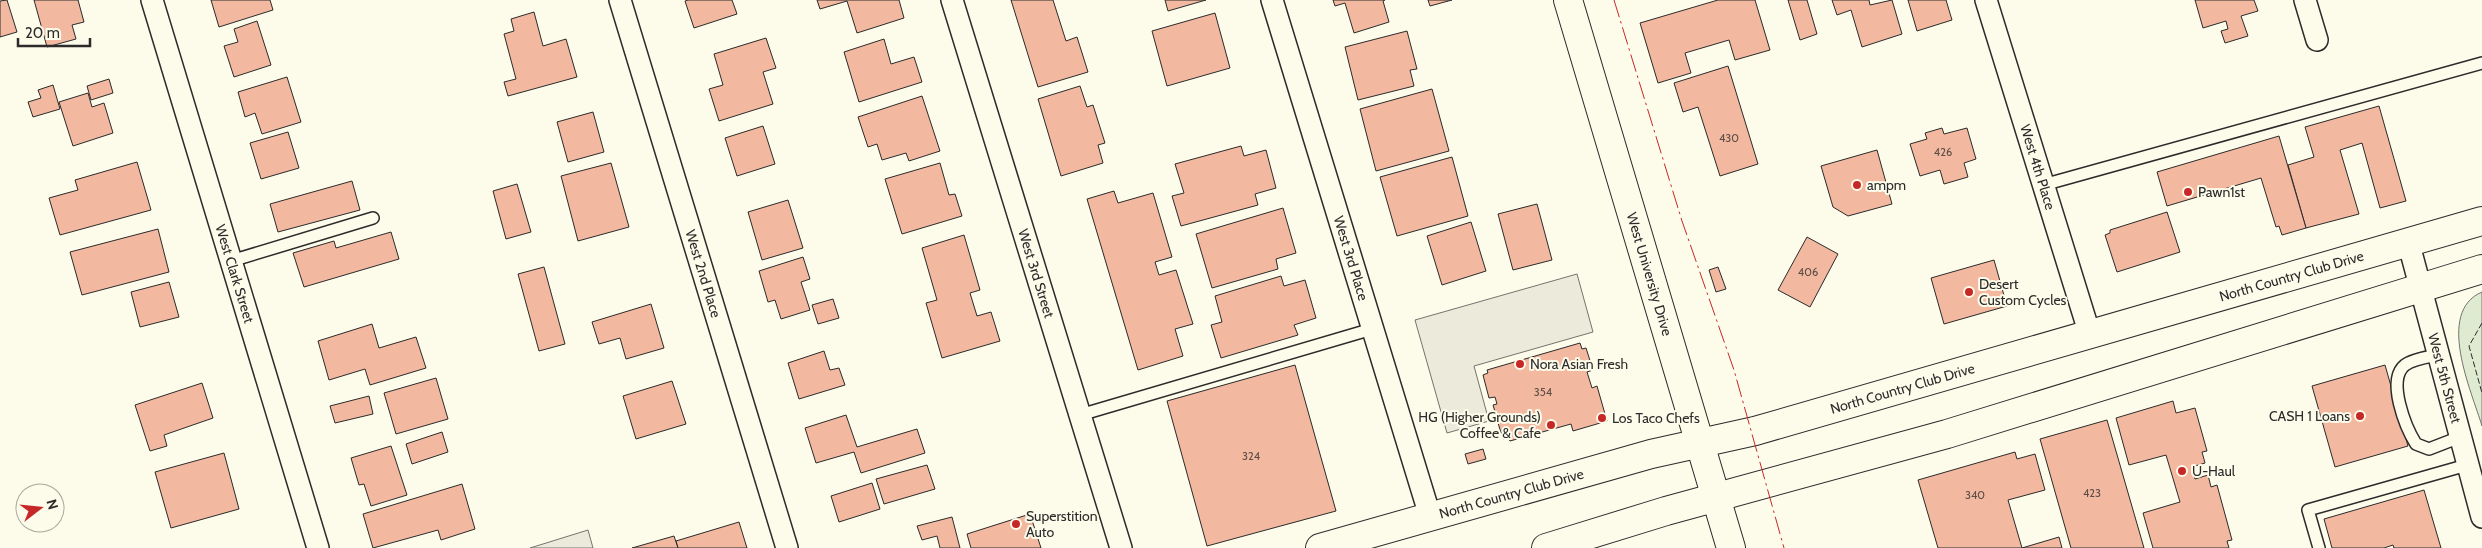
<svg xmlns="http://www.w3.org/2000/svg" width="2482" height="548" font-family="Cabin,sans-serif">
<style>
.green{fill:#deebd1;stroke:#74746e}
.parking{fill:#eceadb;stroke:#74746e}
.building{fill:#f2b8a0;stroke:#2b2b2b}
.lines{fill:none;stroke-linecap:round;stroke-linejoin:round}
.service-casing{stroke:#2b2b2b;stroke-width:14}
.minor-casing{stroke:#2b2b2b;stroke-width:24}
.secondary-casing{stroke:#2b2b2b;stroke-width:30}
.primary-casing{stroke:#2b2b2b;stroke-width:30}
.service{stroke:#fdfbea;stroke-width:11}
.minor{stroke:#fdfbea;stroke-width:21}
.secondary{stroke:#fdfbea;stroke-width:28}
.primary{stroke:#fdfbea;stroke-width:28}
.fence{stroke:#2b2b2b;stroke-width:1;stroke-dasharray:6 2.5;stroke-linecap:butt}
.power{stroke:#c62828;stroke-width:1;stroke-dasharray:18 4 2.5 4;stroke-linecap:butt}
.poi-dot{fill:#c62828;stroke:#fdfbea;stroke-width:2}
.labels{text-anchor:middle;stroke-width:4;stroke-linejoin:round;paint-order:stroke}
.number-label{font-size:11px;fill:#5d4e48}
.street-label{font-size:14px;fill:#2b2b2b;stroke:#fdfbea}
.poi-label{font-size:14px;fill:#2b2b2b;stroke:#fdfbea;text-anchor:start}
</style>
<rect width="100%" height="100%" fill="#fdfbea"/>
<path class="green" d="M2482 292V426C2472 392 2435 312 2482 292Z"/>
<g class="parking">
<path d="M1577 274 1593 332 1474 366 1489 421 1447 433 1415 320Z"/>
<path d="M588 530 593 548H530Z"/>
</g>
<g class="building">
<path d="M7 0 17 32 0 37V1Z"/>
<path d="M34 0H78L84 22 72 25 76 39 47 47Z"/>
<path d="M211 0H270L273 10 219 27Z"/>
<path d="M688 0H732L737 14 694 28 685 1Z"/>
<path d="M817 0H899L904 18 857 33 847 1 820 9Z"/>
<path d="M1011 0H1053L1066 41 1077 37 1088 72 1038 87Z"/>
<path d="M1165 0H1206L1168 11Z"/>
<path d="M1333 0H1385L1383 1 1389 22 1354 33 1345 3 1335 6Z"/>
<path d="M1428 0H1452L1430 6Z"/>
<path d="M1718 0H1755L1770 50 1735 60 1729 40 1685 53 1691 73 1658 83 1640 23Z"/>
<path d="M1788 0H1807L1817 34 1800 40Z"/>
<path d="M1832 0H1869L1870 5 1892 0 1902 34 1862 47 1851 10 1837 15Z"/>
<path d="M1908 0H1946L1952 20 1917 31Z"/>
<path d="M2195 0H2254L2258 11 2241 16 2248 36 2225 43 2221 31 2228 29 2226 21 2203 28Z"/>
<path d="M534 12 543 46 566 39 577 77 508 96 504 82 516 79 504 34 514 31 511 19Z"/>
<path d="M1215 13 1230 68 1167 86 1152 31Z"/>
<path d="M257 21 271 65 234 77 224 46 238 42 234 29Z"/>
<path d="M1407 31 1417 69 1410 70 1414 86 1358 100 1345 47Z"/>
<path d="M766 38 776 68 763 72 773 104 719 121 709 89 723 85 714 54Z"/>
<path d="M884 39 891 64 914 57 922 82 859 102 844 52Z"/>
<path d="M1728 66 1758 164 1720 176 1698 107 1683 112 1674 83Z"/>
<path d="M287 77 301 122 262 134 255 113 245 117 238 92Z"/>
<path d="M109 79 113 93 91 100 87 86Z"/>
<path d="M53 85 60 109 33 117 28 102 41 98 38 90Z"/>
<path d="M1080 86 1087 107 1093 105 1105 143 1098 145 1103 163 1061 176 1038 99Z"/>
<path d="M1432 89 1449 151 1376 171 1360 109Z"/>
<path d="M88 93 92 107 104 103 113 133 73 146 59 102Z"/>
<path d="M922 96 940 151 909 161 906 153 882 160 877 144 868 147 858 117Z"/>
<path d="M2379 106 2406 201 2380 208 2362 143 2340 150 2359 214 2306 228 2288 165 2314 157 2305 127Z"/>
<path d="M593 112 604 152 568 162 557 122Z"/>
<path d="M763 126 775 164 737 176 725 138Z"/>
<path d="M1942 128 1944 134 1967 128 1976 159 1964 163 1968 177 1944 184 1940 170 1920 176 1910 144 1927 139 1925 133Z"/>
<path d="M288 132 299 168 261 179 250 143Z"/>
<path d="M2279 136 2306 228 2282 235 2279 226 2276 227 2261 178 2167 206 2157 172Z"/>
<path d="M1241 146 1244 156 1266 150 1276 188 1255 194 1258 205 1181 226 1172 196 1184 193 1175 164Z"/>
<path d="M1877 150 1892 204 1848 216 1833 207 1821 166Z"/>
<path d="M1452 157 1468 216 1397 236 1380 177Z"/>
<path d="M137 162 151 210 60 235 49 198 78 190 75 180Z"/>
<path d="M611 163 629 227 578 241 561 176Z"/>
<path d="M940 163 949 195 955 194 962 216 902 234 885 179Z"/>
<path d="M352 181 360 210 278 232 270 204Z"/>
<path d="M517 184 531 232 506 239 493 191Z"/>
<path d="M1114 191 1118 203 1153 193 1172 257 1155 262 1159 275 1176 270 1193 324 1175 329 1183 356 1138 370 1087 199Z"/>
<path d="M788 200 803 248 762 260 748 212Z"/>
<path d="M1537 204 1552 260 1513 270 1498 214Z"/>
<path d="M1283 208 1296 253 1276 259 1278 269 1212 288 1196 234Z"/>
<path d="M2167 212 2180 252 2117 272 2105 235 2110 233V230Z"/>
<path d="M1471 222 1486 271 1442 285 1427 236Z"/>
<path d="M158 229 169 272 82 295 70 252Z"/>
<path d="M391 232 399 259 304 287 293 253 334 241 336 248Z"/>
<path d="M964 235 980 290 970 293 977 316 991 312 1000 341 942 358 926 303 937 300 922 248Z"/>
<path d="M1807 237 1838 254 1810 307 1778 290Z"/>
<path d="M803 257 810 279 801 282 810 310 781 319 775 300 768 302 759 271Z"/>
<path d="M1994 260 2007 306 1944 324 1931 278Z"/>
<path d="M544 267 565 344 539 351 518 274Z"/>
<path d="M1718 267 1726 289 1716 292 1709 270Z"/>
<path d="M1281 276 1284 286 1305 280 1316 318 1294 325 1298 335 1221 358 1211 325 1222 322 1215 296Z"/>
<path d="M169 282 179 317 140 327 131 292Z"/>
<path d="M833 299 839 318 818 324 812 305Z"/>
<path d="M651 304 664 348 626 359 620 338 599 344 592 322Z"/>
<path d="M372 324 379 348 416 337 426 368 370 385 365 369 329 380 318 341Z"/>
<path d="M1580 343 1582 349 1586 348 1593 370 1587 372 1592 388 1597 386 1607 421 1573 431 1571 424 1510 441 1508 437 1503 439 1498 423 1502 421 1500 414 1496 415 1493 405 1497 404 1495 397 1489 398 1483 375 1488 373 1487 370Z"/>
<path d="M824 351 830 370 839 368 845 385 799 399 788 363Z"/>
<path d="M1295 365 1336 511 1207 546 1167 401Z"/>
<path d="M2385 365 2408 446 2335 467 2312 386Z"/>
<path d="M436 378 448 419 396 434 384 393Z"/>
<path d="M672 381 686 424 636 439 623 396Z"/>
<path d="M202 383 213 418 164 435 167 446 150 451 135 405Z"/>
<path d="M369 396 373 414 335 423 330 406Z"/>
<path d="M2173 401 2176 413 2195 408 2207 451 2202 452 2205 463 2192 467 2195 479 2208 475 2211 487 2217 485 2232 540 2227 541 2229 548H2153L2143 513 2180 502 2166 455 2129 465 2116 418Z"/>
<path d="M846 415 857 447 917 429 925 453 861 473 854 452 816 463 805 428Z"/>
<path d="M2107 420 2144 548H2071L2040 439Z"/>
<path d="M442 432 448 452 412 464 406 444Z"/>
<path d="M391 446 407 495 371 506 364 484 359 485 351 458Z"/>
<path d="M1483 449 1486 459 1468 464 1465 454Z"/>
<path d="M2015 452 2017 459 2035 454 2045 490 2008 500 2022 548 2059 537 2062 548H1938L1918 480Z"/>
<path d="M224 453 239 509 171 528 155 472Z"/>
<path d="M927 465 935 489 884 504 876 479Z"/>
<path d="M872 483 880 509 839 522 831 496Z"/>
<path d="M462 484 475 529 441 540 438 530 373 548 363 514Z"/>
<path d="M2424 490 2441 548H2394L2393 545 2384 548H2332L2324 519Z"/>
<path d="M1030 514 1041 548H971L967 534Z"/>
<path d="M952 517 960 548H940L937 536 922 540 917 526Z"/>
<path d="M739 522 747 548H678L676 541Z"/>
<path d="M674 536 678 548H632Z"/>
</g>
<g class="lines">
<defs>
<g id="service">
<path d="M2043 185 2482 63"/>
<path d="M231 261 373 218"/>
<path d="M2438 355C2428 357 2413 359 2405 365 2386 380 2406 428 2416 444L2429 449 2460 437"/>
<path d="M1080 415 1372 329"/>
<path d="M2319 548 2308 510 2467 465"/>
</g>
<g id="minor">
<path id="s1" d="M152 0 318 548"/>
<path id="s2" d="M620 0 787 548"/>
<path id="s3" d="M952 0 1121 548"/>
<path id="s4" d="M1272 0 1430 516"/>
<path id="s5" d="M1986 0 2090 335"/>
<path d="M2305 0 2317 40"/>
<path id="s6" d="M2408 241 2482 517"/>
</g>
<g id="secondary">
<path id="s7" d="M1568 0 1731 548"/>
</g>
<g id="primary">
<path id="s8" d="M1320 548 1651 454 1755 431 2482 221"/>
<path d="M1546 548 1666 511 1947 434 2482 269"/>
</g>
</defs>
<use href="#service" class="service-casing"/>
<use href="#minor" class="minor-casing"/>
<use href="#secondary" class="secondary-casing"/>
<use href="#primary" class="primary-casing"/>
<use href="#service" class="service"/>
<use href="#minor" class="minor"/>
<use href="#secondary" class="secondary"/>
<use href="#primary" class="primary"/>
<path class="fence" d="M2482 323 2469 346 2482 393"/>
<path class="power" d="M1614 0 1682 221 1734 370 1784 548"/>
</g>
<g class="poi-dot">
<circle cx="1857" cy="185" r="5"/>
<circle cx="2188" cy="192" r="5"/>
<circle cx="1969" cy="292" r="5"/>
<circle cx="1520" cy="364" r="5"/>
<circle cx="2360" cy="416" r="5"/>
<circle cx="1602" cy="418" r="5"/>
<circle cx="1551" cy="425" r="5"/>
<circle cx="2182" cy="471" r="5"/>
<circle cx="1016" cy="524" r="5"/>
</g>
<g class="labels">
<g class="number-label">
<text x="1729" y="142">430</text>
<text x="1943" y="156">426</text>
<text x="1808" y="276">406</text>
<text x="1543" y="396">354</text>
<text x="1251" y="460">324</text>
<text x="2092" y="497">423</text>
<text x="1975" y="499">340</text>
</g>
<g class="street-label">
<text dy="5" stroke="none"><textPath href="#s5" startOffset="175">West 4th Place</textPath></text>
<text dy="5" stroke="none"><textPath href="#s4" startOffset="270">West 3rd Place</textPath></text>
<text dy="5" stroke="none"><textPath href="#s1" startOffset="286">West Clark Street</textPath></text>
<text dy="5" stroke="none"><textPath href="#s2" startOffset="286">West 2nd Place</textPath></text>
<text dy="5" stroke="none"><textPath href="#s3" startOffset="286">West 3rd Street</textPath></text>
<text dy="5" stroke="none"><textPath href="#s7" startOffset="286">West University Drive</textPath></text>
<text dy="5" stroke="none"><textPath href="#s8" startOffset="1009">North Country Club Drive</textPath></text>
<text dy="5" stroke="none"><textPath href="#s6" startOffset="142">West 5th Street</textPath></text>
<text dy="5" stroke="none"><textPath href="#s8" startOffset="604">North Country Club Drive</textPath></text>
<text dy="5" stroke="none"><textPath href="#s8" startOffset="199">North Country Club Drive</textPath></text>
</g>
<g class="poi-label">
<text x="1867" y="190">ampm</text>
<text x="2198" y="197">Pawn1st</text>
<text x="1979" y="289">Desert<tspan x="1979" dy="16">Custom Cycles</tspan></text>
<text x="1530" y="369">Nora Asian Fresh</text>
<text x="2350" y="421" text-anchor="end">CASH 1 Loans</text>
<text x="1541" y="422" text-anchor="end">HG (Higher Grounds)<tspan x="1541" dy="16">Coffee &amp; Cafe</tspan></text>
<text x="1612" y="423">Los Taco Chefs</text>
<text x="2192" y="476">U-Haul</text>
<text x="1026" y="521">Superstition<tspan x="1026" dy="16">Auto</tspan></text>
</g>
</g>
<g transform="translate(40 508) rotate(74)"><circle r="24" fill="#fdfbea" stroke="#a9a89e"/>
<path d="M0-4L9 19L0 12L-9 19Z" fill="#c62828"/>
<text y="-8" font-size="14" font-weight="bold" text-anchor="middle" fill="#2b2b2b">N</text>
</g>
<path d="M18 38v8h72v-8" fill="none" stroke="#2b2b2b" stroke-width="2.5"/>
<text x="25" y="38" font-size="15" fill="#2b2b2b" stroke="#fdfbea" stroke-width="4" paint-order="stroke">20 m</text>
</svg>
